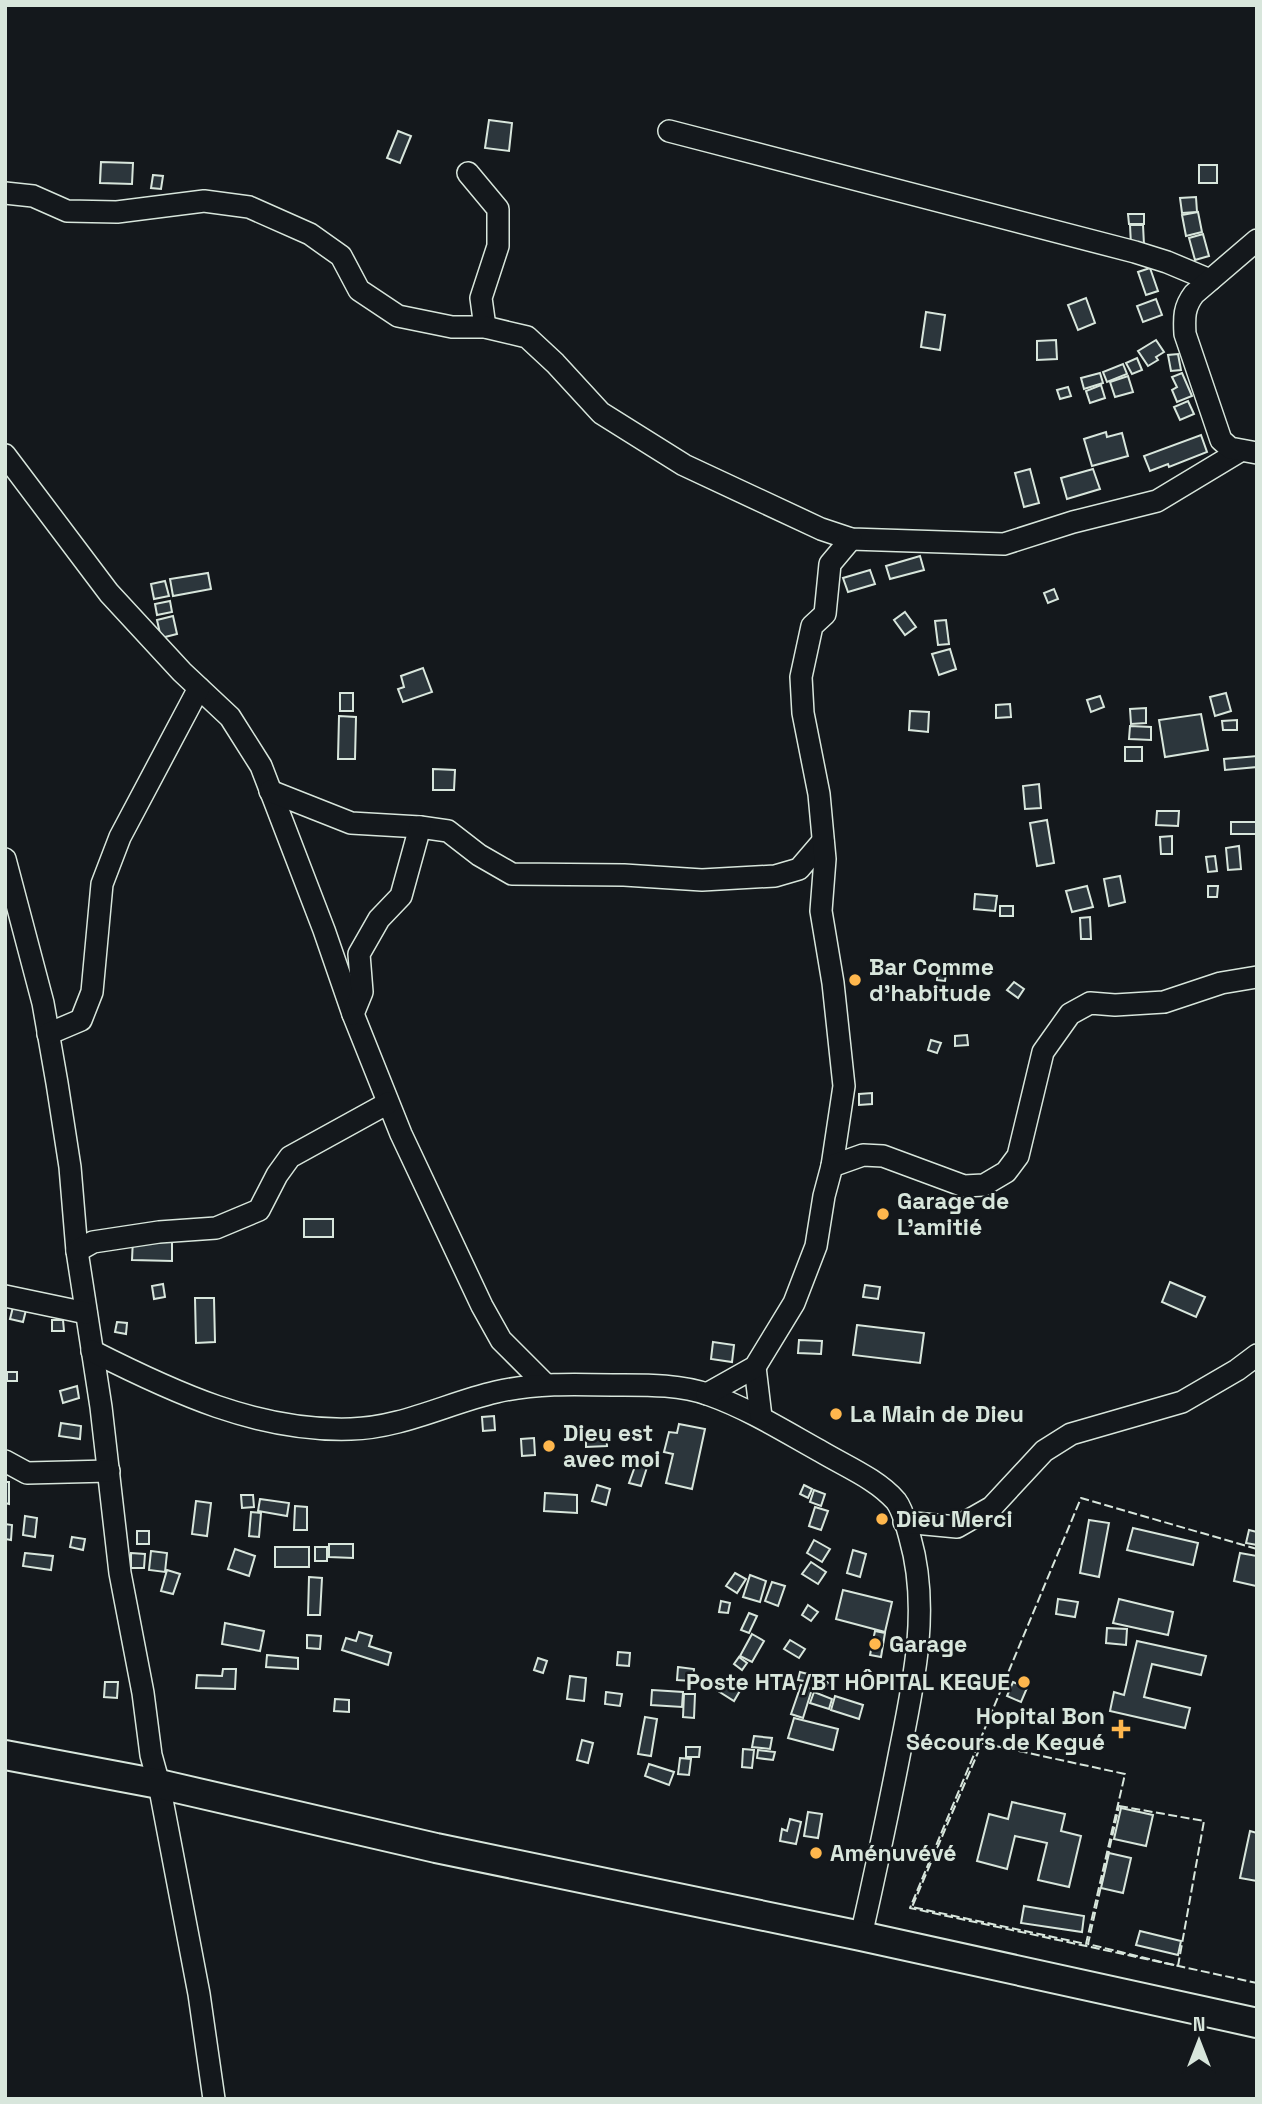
<svg xmlns="http://www.w3.org/2000/svg" width="1262" height="2104" font-family="'Space Grotesk',sans-serif">
<style>
.building{fill:#2c363c;stroke:#d8e6dc;stroke-width:2}
.lines{fill:none;stroke-linecap:round;stroke-linejoin:round}
.minor-casing{stroke:#d8e6dc;stroke-width:24}
.major-casing{stroke:#d8e6dc;stroke-width:32}
.minor{stroke:#14181c;stroke-width:21}
.major{stroke:#14181c;stroke-width:28}
.fence{stroke:#d8e6dc;stroke-width:2;stroke-dasharray:9 3.5;stroke-linecap:butt}
.poi-dot{fill:#ffb74d;stroke:#14181c;stroke-width:2.5}
.labels{text-anchor:middle;stroke-width:5;stroke-linejoin:round;paint-order:stroke}
.poi-label{font-size:23px;font-weight:bold;fill:#d8e6dc;stroke:#14181c;text-anchor:start}
</style>
<rect width="100%" height="100%" fill="#14181c"/>
<g class="building">
<path d="M489 120 512 123 509 151 485 148Z"/>
<path d="M398 131 411 136 400 163 387 158Z"/>
<path d="M101 162 133 163 132 184 100 183Z"/>
<rect x="1199" y="165" width="18" height="18"/>
<path d="M153 175 163 176 161 189 151 188Z"/>
<path d="M1196 197 1197 212 1182 213 1180 198Z"/>
<path d="M1198 212 1202 232 1186 236 1182 215Z"/>
<path d="M1128 214H1144V224H1129Z"/>
<path d="M1130 225H1143L1144 245H1131Z"/>
<path d="M1203 234 1209 256 1195 260 1189 238Z"/>
<path d="M1150 268 1158 291 1146 295 1138 272Z"/>
<path d="M1086 298 1095 323 1078 330 1068 305Z"/>
<path d="M1156 299 1162 315 1143 322 1137 306Z"/>
<path d="M926 312 945 315 940 350 921 347Z"/>
<path d="M1056 340 1057 359 1037 360V341Z"/>
<path d="M1156 340 1164 352 1156 357 1158 360 1148 366 1138 351Z"/>
<path d="M1178 354 1181 370 1171 371 1168 355Z"/>
<path d="M1137 358 1142 370 1132 374 1126 363Z"/>
<path d="M1123 364 1127 374 1107 382 1103 372Z"/>
<path d="M1100 373 1103 383 1084 389 1081 378Z"/>
<path d="M1182 373 1192 396 1177 402 1172 390 1177 387 1172 377Z"/>
<path d="M1128 376 1133 392 1115 397 1110 382Z"/>
<path d="M1101 385 1105 398 1090 403 1086 391Z"/>
<path d="M1068 387 1071 396 1060 399 1057 390Z"/>
<path d="M1188 401 1194 414 1180 420 1174 407Z"/>
<path d="M1106 432 1107 437 1122 433 1128 456 1092 466 1084 439Z"/>
<path d="M1201 435 1207 452 1169 467 1168 464 1150 471 1144 456Z"/>
<path d="M1030 469 1039 503 1024 507 1015 473Z"/>
<path d="M1093 469 1100 489 1067 499 1061 478Z"/>
<path d="M920 556 924 570 890 579 886 566Z"/>
<path d="M870 570 875 584 848 592 843 578Z"/>
<path d="M208 573 211 589 173 596 170 579Z"/>
<path d="M165 581 169 596 154 599 151 584Z"/>
<path d="M1054 589 1058 599 1048 603 1044 593Z"/>
<path d="M170 601 172 612 157 615 155 604Z"/>
<path d="M905 612 916 627 905 635 894 620Z"/>
<path d="M173 616 177 634 161 638 157 620Z"/>
<path d="M946 620 949 644 938 645 935 621Z"/>
<path d="M950 649 956 669 939 675 932 654Z"/>
<path d="M423 668 432 692 403 702 398 689 404 687 401 676Z"/>
<rect x="340" y="693" width="13" height="18"/>
<path d="M1226 693 1231 711 1215 716 1210 697Z"/>
<path d="M1100 696 1104 707 1091 712 1087 700Z"/>
<path d="M1010 704 1011 717 996 718V705Z"/>
<path d="M1146 708V723L1131 724 1130 709Z"/>
<path d="M910 711 929 712 928 732 909 730Z"/>
<path d="M1201 714 1208 750 1165 757 1159 720Z"/>
<path d="M339 716 356 717 355 759H338Z"/>
<path d="M1237 720V730H1223L1222 721Z"/>
<path d="M1130 726 1151 727V740L1129 739Z"/>
<rect x="1125" y="747" width="17" height="14"/>
<path d="M1257 756V767L1225 770 1224 759Z"/>
<path d="M433 769 455 770 454 790H433Z"/>
<path d="M1039 784 1041 808 1025 809 1023 786Z"/>
<path d="M1157 811H1179L1178 826 1156 825Z"/>
<path d="M1047 820 1054 863 1037 866 1030 823Z"/>
<rect x="1231" y="822" width="26" height="12"/>
<path d="M1172 836V854H1161L1160 837Z"/>
<path d="M1239 846 1241 869 1228 870 1226 848Z"/>
<path d="M1215 856 1217 871 1208 872 1206 857Z"/>
<path d="M1120 876 1125 902 1109 906 1104 879Z"/>
<path d="M1087 886 1093 907 1072 912 1066 891Z"/>
<path d="M1208 886H1218L1217 897H1208Z"/>
<path d="M975 894 997 896 995 911 974 909Z"/>
<rect x="1000" y="906" width="13" height="10"/>
<path d="M1090 917 1091 939H1081L1080 918Z"/>
<path d="M938 965 947 966 945 981 937 980Z"/>
<path d="M1014 982 1024 989 1018 998 1007 990Z"/>
<path d="M967 1035 968 1045 955 1046V1036Z"/>
<path d="M931 1040 941 1043 937 1053 928 1050Z"/>
<path d="M872 1093V1104L859 1105V1094Z"/>
<rect x="304" y="1219" width="29" height="18"/>
<path d="M133 1238 172 1240V1261L132 1260Z"/>
<path d="M1170 1282 1205 1297 1196 1317 1162 1302Z"/>
<path d="M163 1284 165 1297 154 1299 152 1286Z"/>
<path d="M865 1285 880 1287 878 1299 863 1297Z"/>
<path d="M195 1298H214L215 1342 196 1343Z"/>
<path d="M14 1303 27 1306 23 1322 10 1319Z"/>
<path d="M52 1320H63L64 1331H52Z"/>
<path d="M117 1322 127 1323 126 1334 115 1332Z"/>
<path d="M857 1325 924 1333 920 1363 853 1355Z"/>
<path d="M799 1340 822 1341 821 1354 798 1353Z"/>
<path d="M713 1342 734 1345 732 1362 711 1359Z"/>
<rect x="7" y="1372" width="10" height="9"/>
<path d="M77 1386 79 1398 63 1403 60 1391Z"/>
<path d="M494 1416 495 1430 483 1431 482 1417Z"/>
<path d="M61 1423 81 1426 80 1439 59 1436Z"/>
<path d="M679 1424 705 1429 692 1489 666 1483 673 1454 664 1452 669 1432 677 1433Z"/>
<path d="M586 1432H606L607 1446 586 1447Z"/>
<path d="M534 1438 535 1455 522 1456 521 1439Z"/>
<path d="M638 1458 649 1461 641 1486 629 1483Z"/>
<path d="M5 1482H9V1504L5 1503Z"/>
<path d="M597 1485 610 1489 606 1505 592 1501Z"/>
<path d="M804 1485 812 1489 808 1498 800 1494Z"/>
<path d="M814 1490 825 1494 821 1506 810 1502Z"/>
<path d="M545 1493 577 1495V1513L544 1511Z"/>
<path d="M241 1495H253L254 1507 242 1508Z"/>
<path d="M260 1499 289 1503 287 1516 258 1511Z"/>
<path d="M196 1501 211 1503 207 1536 192 1534Z"/>
<path d="M295 1506 307 1507V1530H294Z"/>
<path d="M815 1507 828 1511 821 1530 809 1526Z"/>
<path d="M251 1512 261 1513 259 1537 249 1536Z"/>
<path d="M25 1516 37 1518 35 1537 23 1535Z"/>
<path d="M1089 1520 1109 1523 1099 1577 1080 1573Z"/>
<path d="M5 1524 12 1525 11 1540 5 1539Z"/>
<path d="M1133 1528 1198 1543 1193 1565 1127 1550Z"/>
<path d="M1249 1530 1257 1532V1545L1246 1543Z"/>
<rect x="137" y="1531" width="12" height="13"/>
<path d="M72 1537 85 1539 83 1550 70 1547Z"/>
<path d="M814 1540 830 1549 822 1562 807 1553Z"/>
<path d="M329 1544H353V1558L329 1557Z"/>
<rect x="275" y="1547" width="34" height="20"/>
<rect x="315" y="1547" width="12" height="14"/>
<path d="M235 1549 255 1556 249 1576 228 1569Z"/>
<path d="M853 1550 866 1554 860 1577 847 1573Z"/>
<path d="M151 1551 167 1553 165 1572 149 1570Z"/>
<path d="M25 1553 53 1556 51 1570 23 1566Z"/>
<path d="M131 1553 145 1554 144 1568H131Z"/>
<path d="M1240 1553 1257 1556 1256 1586 1234 1581Z"/>
<path d="M811 1562 826 1572 818 1584 802 1574Z"/>
<path d="M167 1570 180 1574 173 1594 161 1591Z"/>
<path d="M735 1573 746 1579 737 1593 726 1586Z"/>
<path d="M750 1575 766 1581 760 1602 743 1597Z"/>
<path d="M309 1577 322 1578 320 1615H308Z"/>
<path d="M772 1582 785 1586 778 1606 765 1601Z"/>
<path d="M843 1590 892 1602 885 1632 836 1619Z"/>
<path d="M1058 1599 1078 1602 1075 1617 1056 1614Z"/>
<path d="M1119 1599 1173 1612 1168 1635 1113 1623Z"/>
<path d="M721 1601 730 1603 728 1613 719 1612Z"/>
<path d="M808 1605 818 1612 811 1621 802 1615Z"/>
<path d="M749 1613 757 1616 749 1633 741 1630Z"/>
<path d="M225 1623 264 1631 260 1651 222 1644Z"/>
<path d="M1107 1628 1127 1629 1126 1645 1106 1643Z"/>
<path d="M875 1631 885 1633 881 1657 870 1655Z"/>
<path d="M359 1632 372 1636 369 1646 391 1653 388 1665 342 1650 346 1638 356 1641Z"/>
<path d="M752 1634 764 1641 752 1662 740 1656Z"/>
<path d="M307 1635 321 1636 320 1649 307 1648Z"/>
<path d="M790 1640 805 1649 799 1658 784 1649Z"/>
<path d="M1137 1641 1206 1656 1201 1675 1152 1664 1144 1697 1190 1708 1185 1728 1110 1711 1114 1692 1124 1695Z"/>
<path d="M618 1652 630 1653 629 1666 617 1665Z"/>
<path d="M267 1655 298 1658V1669L266 1667Z"/>
<path d="M739 1657 747 1663 742 1670 734 1664Z"/>
<path d="M538 1658 547 1661 543 1673 534 1670Z"/>
<path d="M678 1667 694 1669 693 1681 677 1680Z"/>
<path d="M223 1669H236L235 1689 196 1688 197 1675 222 1676Z"/>
<path d="M800 1672 812 1675 810 1682 798 1680Z"/>
<path d="M819 1675 828 1683 822 1691 813 1683Z"/>
<path d="M570 1676 586 1678 584 1701 567 1699Z"/>
<path d="M725 1680 741 1689 734 1701 718 1691Z"/>
<path d="M105 1682H118L117 1698 104 1697Z"/>
<path d="M1013 1682 1027 1688 1021 1702 1007 1696Z"/>
<path d="M801 1685 812 1689 803 1718 791 1714Z"/>
<path d="M652 1690 683 1692 682 1707 651 1705Z"/>
<path d="M606 1692 622 1694 620 1706 605 1704Z"/>
<path d="M814 1692 832 1699 829 1709 810 1703Z"/>
<path d="M684 1694H695L694 1718 683 1717Z"/>
<path d="M835 1696 863 1705 859 1719 831 1710Z"/>
<path d="M335 1699 349 1700V1712L334 1711Z"/>
<path d="M645 1717 657 1719 651 1756 638 1754Z"/>
<path d="M794 1718 838 1729 833 1750 788 1738Z"/>
<path d="M754 1736 772 1738 770 1749 752 1747Z"/>
<path d="M582 1740 593 1743 588 1763 577 1760Z"/>
<path d="M686 1747H700L699 1757H686Z"/>
<path d="M743 1749 754 1750 752 1768 742 1767Z"/>
<path d="M758 1750 775 1752 773 1760 757 1758Z"/>
<path d="M680 1758 691 1759 689 1775 678 1774Z"/>
<path d="M649 1764 674 1772 669 1785 645 1776Z"/>
<path d="M1012 1802 1065 1814 1061 1831 1081 1836 1069 1887 1038 1880 1047 1843 1015 1836 1007 1869 977 1861 989 1814 1008 1819Z"/>
<path d="M1121 1808 1153 1815 1146 1846 1114 1839Z"/>
<path d="M808 1812 822 1814 818 1838 804 1836Z"/>
<path d="M790 1819 801 1822 796 1844 780 1841 782 1829 787 1831Z"/>
<path d="M1250 1831 1257 1833V1881L1240 1878Z"/>
<path d="M1109 1853 1131 1858 1123 1893 1101 1888Z"/>
<path d="M1024 1906 1084 1916 1082 1932 1021 1923Z"/>
<path d="M1140 1931 1181 1941 1178 1955 1136 1945Z"/>
</g>
<g class="lines">
<defs>
<g id="minor">
<path d="M669 131 1135 252 1167 262 1210 280"/>
<path d="M468 173 498 209V246L481 298 485 327"/>
<path d="M5 193 33 196 67 211 117 212 204 201 249 207 310 234 341 256 359 290 398 316 452 327H485L527 337 555 363 601 413 684 465 821 529 851 539 1004 544 1073 522 1157 501 1240 451"/>
<path d="M1257 240 1194 294C1184 307 1184 317 1185 334L1221 440 1230 448 1257 453"/>
<path d="M5 455 109 593 182 672 230 717 261 766 324 930 353 1014 401 1134 482 1306 501 1340 545 1384"/>
<path d="M270 791 351 823 420 827 448 831 479 855 512 874 624 875 702 880 775 876 799 869 823 841"/>
<path d="M5 859 43 1003 57 1083 70 1167 77 1251 101 1407 120 1573 143 1693 151 1755 159 1784 199 1994 214 2099"/>
<path d="M353 1014 362 992 359 954 379 919 401 896 420 827"/>
<path d="M48 1034 81 1020 92 992 102 884 120 837 199 688"/>
<path d="M832 1166 844 1086 833 983 821 911 825 859 819 794 803 713 801 677 812 626 825 614 830 564 851 539"/>
<path d="M77 1251 93 1242 159 1232 216 1228 259 1210 277 1175 290 1157 388 1103"/>
<path d="M5 1296 86 1313"/>
<path d="M92 1351C173 1392 258 1432 351 1429 401 1428 448 1403 496 1392 535 1383 573 1384 613 1385 645 1385 679 1384 710 1395 749 1409 784 1431 820 1451 845 1466 877 1479 896 1501 903 1510 907 1527 910 1538 930 1607 914 1682 900 1751 888 1813 875 1874 861 1936"/>
<path d="M755 1367 761 1417"/>
<path d="M707 1394 755 1367 794 1303 816 1246 824 1196 832 1166 863 1155 883 1156 964 1186 984 1185 1006 1172 1018 1156 1043 1052 1070 1014 1090 1003 1115 1005 1164 1002 1221 983 1257 977"/>
<path d="M5 1461 27 1473 109 1471"/>
<path d="M904 1522 957 1527 992 1507 1044 1451 1071 1434 1182 1402 1237 1370 1257 1355"/>
</g>
<path id="major" d="M5 1755 159 1784 436 1848 861 1936 1257 2023"/>
</defs>
<use href="#minor" class="minor-casing"/>
<use href="#major" class="major-casing"/>
<use href="#minor" class="minor"/>
<use href="#major" class="major"/>
<g class="fence">
<path d="M1257 1549 1081 1498 910 1908 1257 1983"/>
<path d="M982 1743 1125 1774 1086 1944 912 1907Z"/>
<path d="M1119 1806 1204 1821 1178 1966 1088 1944Z"/>
</g>
</g>
<g class="poi-dot">
<circle cx="855" cy="980" r="7"/>
<circle cx="883" cy="1214" r="7"/>
<circle cx="836" cy="1414" r="7"/>
<circle cx="549" cy="1446" r="7"/>
<circle cx="882" cy="1519" r="7"/>
<circle cx="875" cy="1644" r="7"/>
<circle cx="1024" cy="1682" r="7"/>
<path d="M1117.5 1718.5h7v7h7v7h-7v7h-7v-7h-7v-7h7z"/>
<circle cx="816" cy="1853" r="7"/>
</g>
<g class="labels">
<g class="poi-label">
<text x="869" y="975">Bar Comme<tspan x="869" dy="26">d'habitude</tspan></text>
<text x="897" y="1209">Garage de<tspan x="897" dy="26">L'amitié</tspan></text>
<text x="850" y="1422">La Main de Dieu</text>
<text x="563" y="1441">Dieu est<tspan x="563" dy="26">avec moi</tspan></text>
<text x="896" y="1527">Dieu Merci</text>
<text x="889" y="1652">Garage</text>
<text x="1010" y="1690" text-anchor="end">Poste HTA /BT HÔPITAL KEGUE</text>
<text x="1105" y="1724" text-anchor="end">Hopital Bon<tspan x="1105" dy="26">Sécours de Kegué</tspan></text>
<text x="830" y="1861">Aménuvévé</text>
</g>
</g>
<rect width="1262" height="2104" fill="none" stroke="#d8e6dc" stroke-width="14"/>
<g transform="translate(1199 2041)" stroke="#14181c" stroke-width="5" paint-order="stroke">
<path d="M0-5L12 26L0 18L-12 26Z" fill="#d8e6dc"/>
<text y="-10" font-size="19" font-weight="bold" text-anchor="middle" fill="#d8e6dc">N</text>
</g>
</svg>
